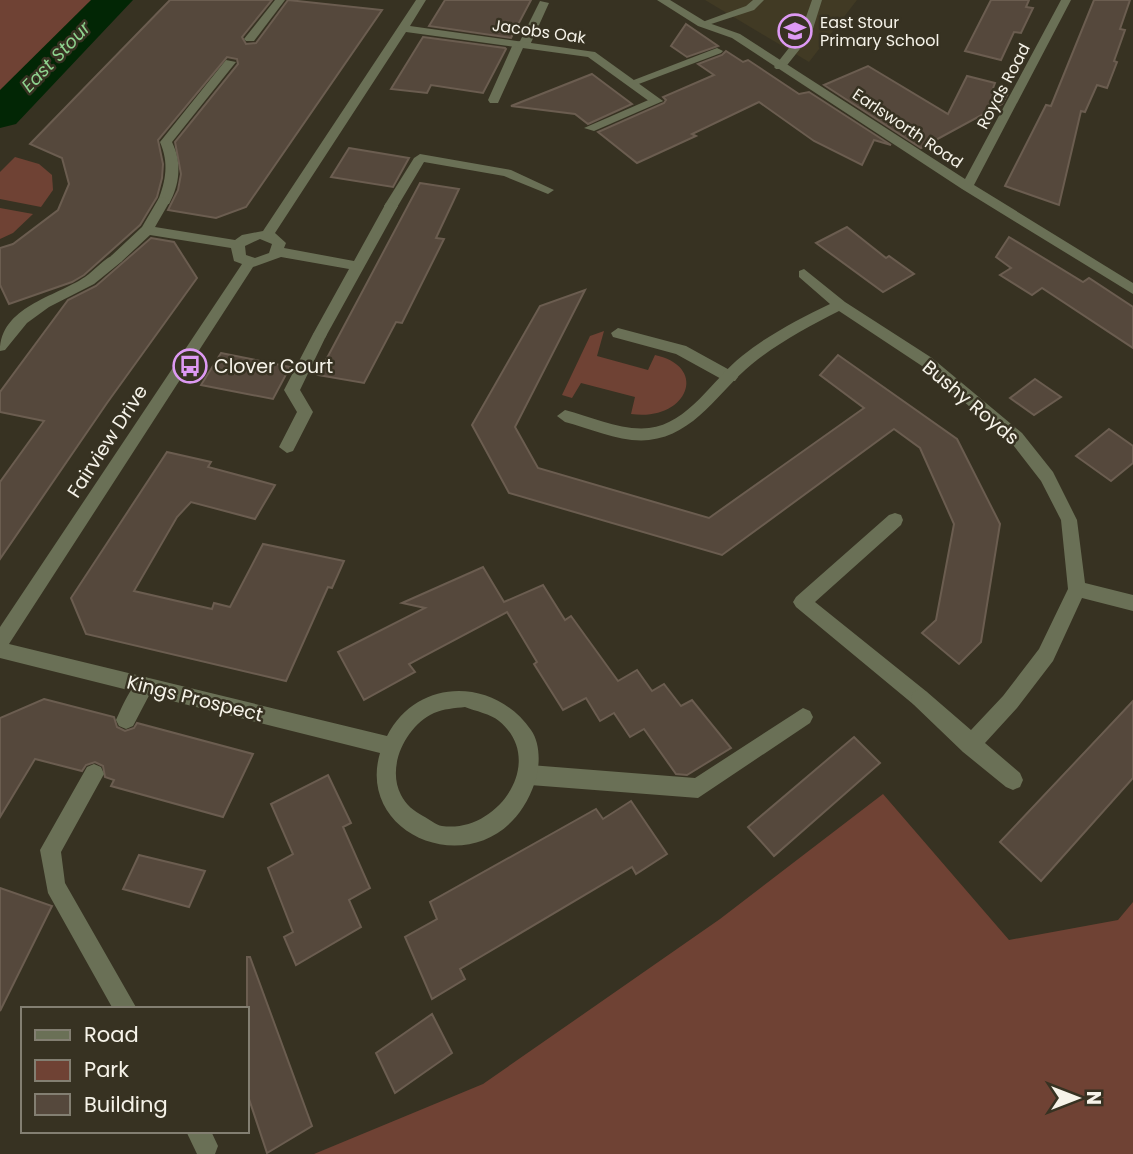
<svg xmlns="http://www.w3.org/2000/svg" width="1133" height="1154" font-family="Poppins,sans-serif">
<style>
.built{fill:#413a24}
.green{fill:#6f4234}
.lines{fill:none;stroke-linecap:round;stroke-linejoin:round}
.river{fill:#022605;fill-rule:evenodd}
.building{fill:#55483c;stroke:#6b5d50;stroke-width:2}
.lane{fill:#6a7056;fill-rule:evenodd}
.street{fill:#6a7056;fill-rule:evenodd}
.labels{text-anchor:middle;stroke-width:5;stroke-linejoin:round;paint-order:stroke}
.far-poi-label{font-size:16px;fill:#f6f3e9;stroke:#373222;text-anchor:start}
.far-street-label{font-size:16px;fill:#f6f3e9;stroke:#373222}
.far-water-label{font-size:18px;font-style:italic;fill:#8ed28e;stroke:#373222}
.poi-label{font-size:19px;fill:#f6f3e9;stroke:#373222;text-anchor:start}
.street-label{font-size:19px;fill:#f6f3e9;stroke:#373222}
</style>
<rect width="100%" height="100%" fill="#373222"/>
<path class="built" d="M705 0H857L809 62Z"/>
<g class="green">
<path d="M0 0H99L0 97Z"/>
<path d="M15 157 39 164 52 175 53 190 41 207 0 199V172Z"/>
<path d="M0 208 33 214 13 233 0 239Z"/>
<path d="M604 331 597 356 648 370 655 355C710 367 687 422 631 414L635 397 581 383 572 398 562 395 590 336Z"/>
<path d="M883 794 1009 940 1118 920 1133 902V1154H314L483 1084 720 919Z"/>
</g>
<g class="lines">
<path class="river" d="M91 0H133L16 124 0 128V90Z"/>
</g>
<g class="building">
<path d="M170 0H272L242 37 246 44 256 43 288 0 382 10 246 207 216 218 168 210 178 190 181 174 175 142 238 64 237 59 227 57 158 140 163 164 162 178 157 197 140 225 84 275 72 282 9 304 0 285V248L13 244 58 210 69 184 62 158 30 144Z"/>
<path d="M445 0H531L511 38 429 26Z"/>
<path d="M991 0H1029L1026 7 1033 8 1021 33 1014 32 1001 60 965 51Z"/>
<path d="M1094 0H1130L1120 29 1125 30 1114 61 1117 62 1107 88 1097 85 1085 112 1081 111 1059 205 1005 186 1046 105 1051 106Z"/>
<path d="M686 24 718 46 687 57 671 46Z"/>
<path d="M423 37 505 48 506 49 483 93 431 85 427 93 391 89Z"/>
<path d="M726 51 743 62 748 60 799 94 809 92 891 145 874 140 862 165 814 141 759 102 692 134 696 136 637 163 598 132 664 103 666 100 663 97 714 75 698 64 722 55Z"/>
<path d="M868 66 948 114 967 76 995 83 992 91 1007 95 1002 104 921 148 824 85Z"/>
<path d="M592 74 632 104 588 124 575 114 511 106Z"/>
<path d="M349 148 409 158 393 187 331 177Z"/>
<path d="M420 183 459 189 436 238 444 239 402 323 396 322 364 383 318 375Z"/>
<path d="M847 227 886 258 889 256 914 274 883 292 816 243Z"/>
<path d="M1009 237 1083 282 1089 278 1133 307V348L1042 288 1032 295 1000 275 1011 268 996 257Z"/>
<path d="M151 238 174 242 197 278 107 403 0 559V482L44 421 0 412V392L68 300 96 286Z"/>
<path d="M585 290 515 427 538 468 709 518 864 408 820 375 838 355 957 439 1000 524 981 642 959 664 922 633 936 620 954 524 920 448 894 429 722 555 509 493 472 425 540 306Z"/>
<path d="M221 353 290 367 273 399 201 385Z"/>
<path d="M1035 379 1061 397 1034 415 1010 398Z"/>
<path d="M1109 429 1133 446V463L1111 481 1076 456Z"/>
<path d="M167 452 211 462 208 467 275 485 255 519 191 502 177 517 134 591 212 609 214 603 230 607 263 544 344 561 332 588 328 587 286 681 86 634 71 598Z"/>
<path d="M483 567 504 602 543 585 565 620 571 616 618 681 637 670 652 691 664 684 681 706 692 700 731 748 687 775 676 774 644 729 630 737 614 713 600 721 586 698 563 710 534 664 537 662 507 612 409 664 415 672 364 700 338 652 425 608 402 603Z"/>
<path d="M44 699 114 717 117 727 125 731 134 728 137 723 253 754 223 817 111 786 114 780 105 777 103 766 95 762 86 765 82 771 35 759 0 817V718Z"/>
<path d="M1133 701V778L1041 881 1000 842Z"/>
<path d="M854 737 880 763 774 856 748 827Z"/>
<path d="M328 775 351 823 343 827 370 888 349 900 361 927 296 965 284 937 293 932 268 868 293 854 271 804Z"/>
<path d="M631 801 667 854 636 874 632 867 460 969 465 979 432 999 405 937 437 919 430 902 596 809 603 819Z"/>
<path d="M139 855 205 871 189 907 123 889Z"/>
<path d="M0 888 52 906 0 1011Z"/>
<path d="M247 957H250L312 1126 267 1153 247 1093Z"/>
<path d="M432 1014 452 1053 395 1093 376 1053Z"/>
</g>
<g class="lines">
<g class="lane">
<path d="M275 0H285L254 41H246L244 39Z"/>
<path d="M753 0H764L754 10 702 27 697 24 746 6Z"/>
<path d="M812 0H822L811 35 784 69H776L774 67 800 34Z"/>
<path d="M540 1 549 3 530 45 523 48 498 103H490L488 100 513 44 520 41Z"/>
<path d="M717 48 723 51 721 53 636 85 626 83Z"/>
<path d="M226 60 236 62 172 142C182 163 180 184 169 204H159L158 201C166 180 169 163 160 142Z"/>
<path d="M653 98 663 101 594 131 584 128Z"/>
<path d="M420 154 511 170 554 190 548 194 504 176 424 162 396 209H386L384 206 414 158Z"/>
<path d="M116 254 123 259 121 262 94 284 49 307 27 323 5 350 0 351C0 307 55 297 85 277 95 270 104 258 116 254Z"/>
<path d="M618 328 686 346 735 373 738 377 735 381H725L676 354 613 337 611 333Z"/>
<path d="M320 329 327 334 300 390 313 412 293 451 287 453 279 447 297 412 284 390 313 334Z"/>
<path d="M895 513 901 515 903 520 901 525 815 602 927 692 929 698 927 704 920 707 913 704 796 607 793 602 796 597 889 515Z"/>
<path d="M145 677 152 680 154 686 133 726 126 729 119 726 116 720C122 707 132 682 145 677Z"/>
<path d="M803 708 810 711 813 717 810 723 698 798 530 785 523 782 520 775 523 768 530 765 695 778Z"/>
<path d="M94 764 101 767 104 774 61 852 65 883 137 1009H113L48 893 40 850 87 767Z"/>
<path d="M186 1131H211L218 1146 215 1154H197Z"/>
</g>
<g class="street">
<path d="M416 0H426L410 26 595 52 663 101 653 104 588 57 406 32 275 233 286 243 284 248 354 261 386 203 391 202 398 206 325 338 320 339 313 334 349 269 281 257 253 267 9 644 387 736C418 676 495 678 531 730 541 744 540 767 535 782 498 892 353 844 380 753L0 658V627L242 264 234 261 231 248 150 235 121 262H111V256L142 227 159 198 164 197 170 201 155 227 235 240 242 235 263 231ZM260 239 272 244 269 253 255 258 246 255 245 246ZM465 707C475 711 491 714 499 721 548 761 497 834 442 826 436 825 429 819 423 816 414 811 406 805 401 795 386 766 406 726 434 713 443 709 455 708 465 707Z"/>
<path d="M657 0H670L706 22 740 34 965 179 1061 0H1071L974 185 1133 283V294L962 189 732 38 698 26Z"/>
<path d="M804 269 845 302 932 358 1022 433 1053 472 1077 520 1085 583 1133 595V611L1082 598 1053 661 1017 708 985 743 1020 773 1023 780 1020 787 1013 790 1006 787 963 752 913 704 911 698 913 692 920 689 927 692 971 730 1003 696 1039 649 1068 589 1061 520 1041 481 1010 441 922 366 839 311C809 326 778 343 752 364 719 391 695 435 649 440 622 443 591 429 565 422L557 416 565 410C591 417 622 431 649 428 688 424 713 379 742 356 768 335 799 319 830 304L799 277V271Z"/>
</g>
</g>
<defs>
<symbol id="school-ring" viewBox="-11 -11 22 22"><circle r="9.5" fill="#373222" stroke="#dd99f3" stroke-width="1.5"/><path d="M0-5L7-2L0 1L-7-2ZM-4 1L0 2.5L4 1V4Q0 6-4 4Z" fill="#dd99f3"/></symbol>
<symbol id="bus-ring" viewBox="-11 -11 22 22"><circle r="9.5" fill="#373222" stroke="#dd99f3" stroke-width="1.5"/><path d="M-5-6H5V4H4V6H2V4H-2V6H-4V4H-5ZM-3.5-4V0h7V-4ZM-3.5 1.2v1.5H-2V1.2ZM2 1.2v1.5H3.5V1.2Z" fill="#dd99f3"/></symbol>
</defs>
<g fill-rule="evenodd">
<use href="#school-ring" x="776" y="12" width="38" height="38"/>
<use href="#bus-ring" x="171" y="347" width="38" height="38"/>
</g>
<g class="labels">
<g class="far-poi-label">
<text x="820" y="28">East Stour<tspan x="820" dy="18">Primary School</tspan></text>
</g>
<g class="far-street-label">
<text transform="translate(539 31) rotate(8)" y="6">Jacobs Oak</text>
<text transform="translate(1003 86) rotate(-62)" y="6">Royds Road</text>
<text transform="translate(908 128) rotate(34)" y="6">Earlsworth Road</text>
</g>
<g class="far-water-label">
<text transform="translate(56 57) rotate(-46)" y="6">East Stour</text>
</g>
<g class="poi-label">
<text x="214" y="373">Clover Court</text>
</g>
<g class="street-label">
<text transform="translate(971 402) rotate(40)" y="7">Bushy Royds</text>
<text transform="translate(107 441) rotate(-57)" y="7">Fairview Drive</text>
<text transform="translate(195 698) rotate(14)" y="7">Kings Prospect</text>
</g>
</g>
<rect x="21" y="1007" width="228" height="126" fill="#373222" stroke="#837f72" stroke-width="2"/>
<rect x="35" y="1030" width="35" height="10" fill="#6a7056" stroke="#837f72" stroke-width="2"/>
<text x="84" y="1042" font-size="21" fill="#f6f3e9">Road</text>
<rect x="35" y="1060" width="35" height="21" fill="#6f4234" stroke="#837f72" stroke-width="2"/>
<text x="84" y="1077" font-size="21" fill="#f6f3e9">Park</text>
<rect x="35" y="1094" width="35" height="21" fill="#55483c" stroke="#837f72" stroke-width="2"/>
<text x="84" y="1112" font-size="21" fill="#f6f3e9">Building</text>
<g transform="translate(1077 1098) rotate(90)" stroke="#373222" stroke-width="5" paint-order="stroke">
<path d="M0-5L12 26L0 18L-12 26Z" fill="#f6f3e9"/>
<text y="-10" font-size="19" font-weight="bold" text-anchor="middle" fill="#f6f3e9">N</text>
</g>
</svg>
